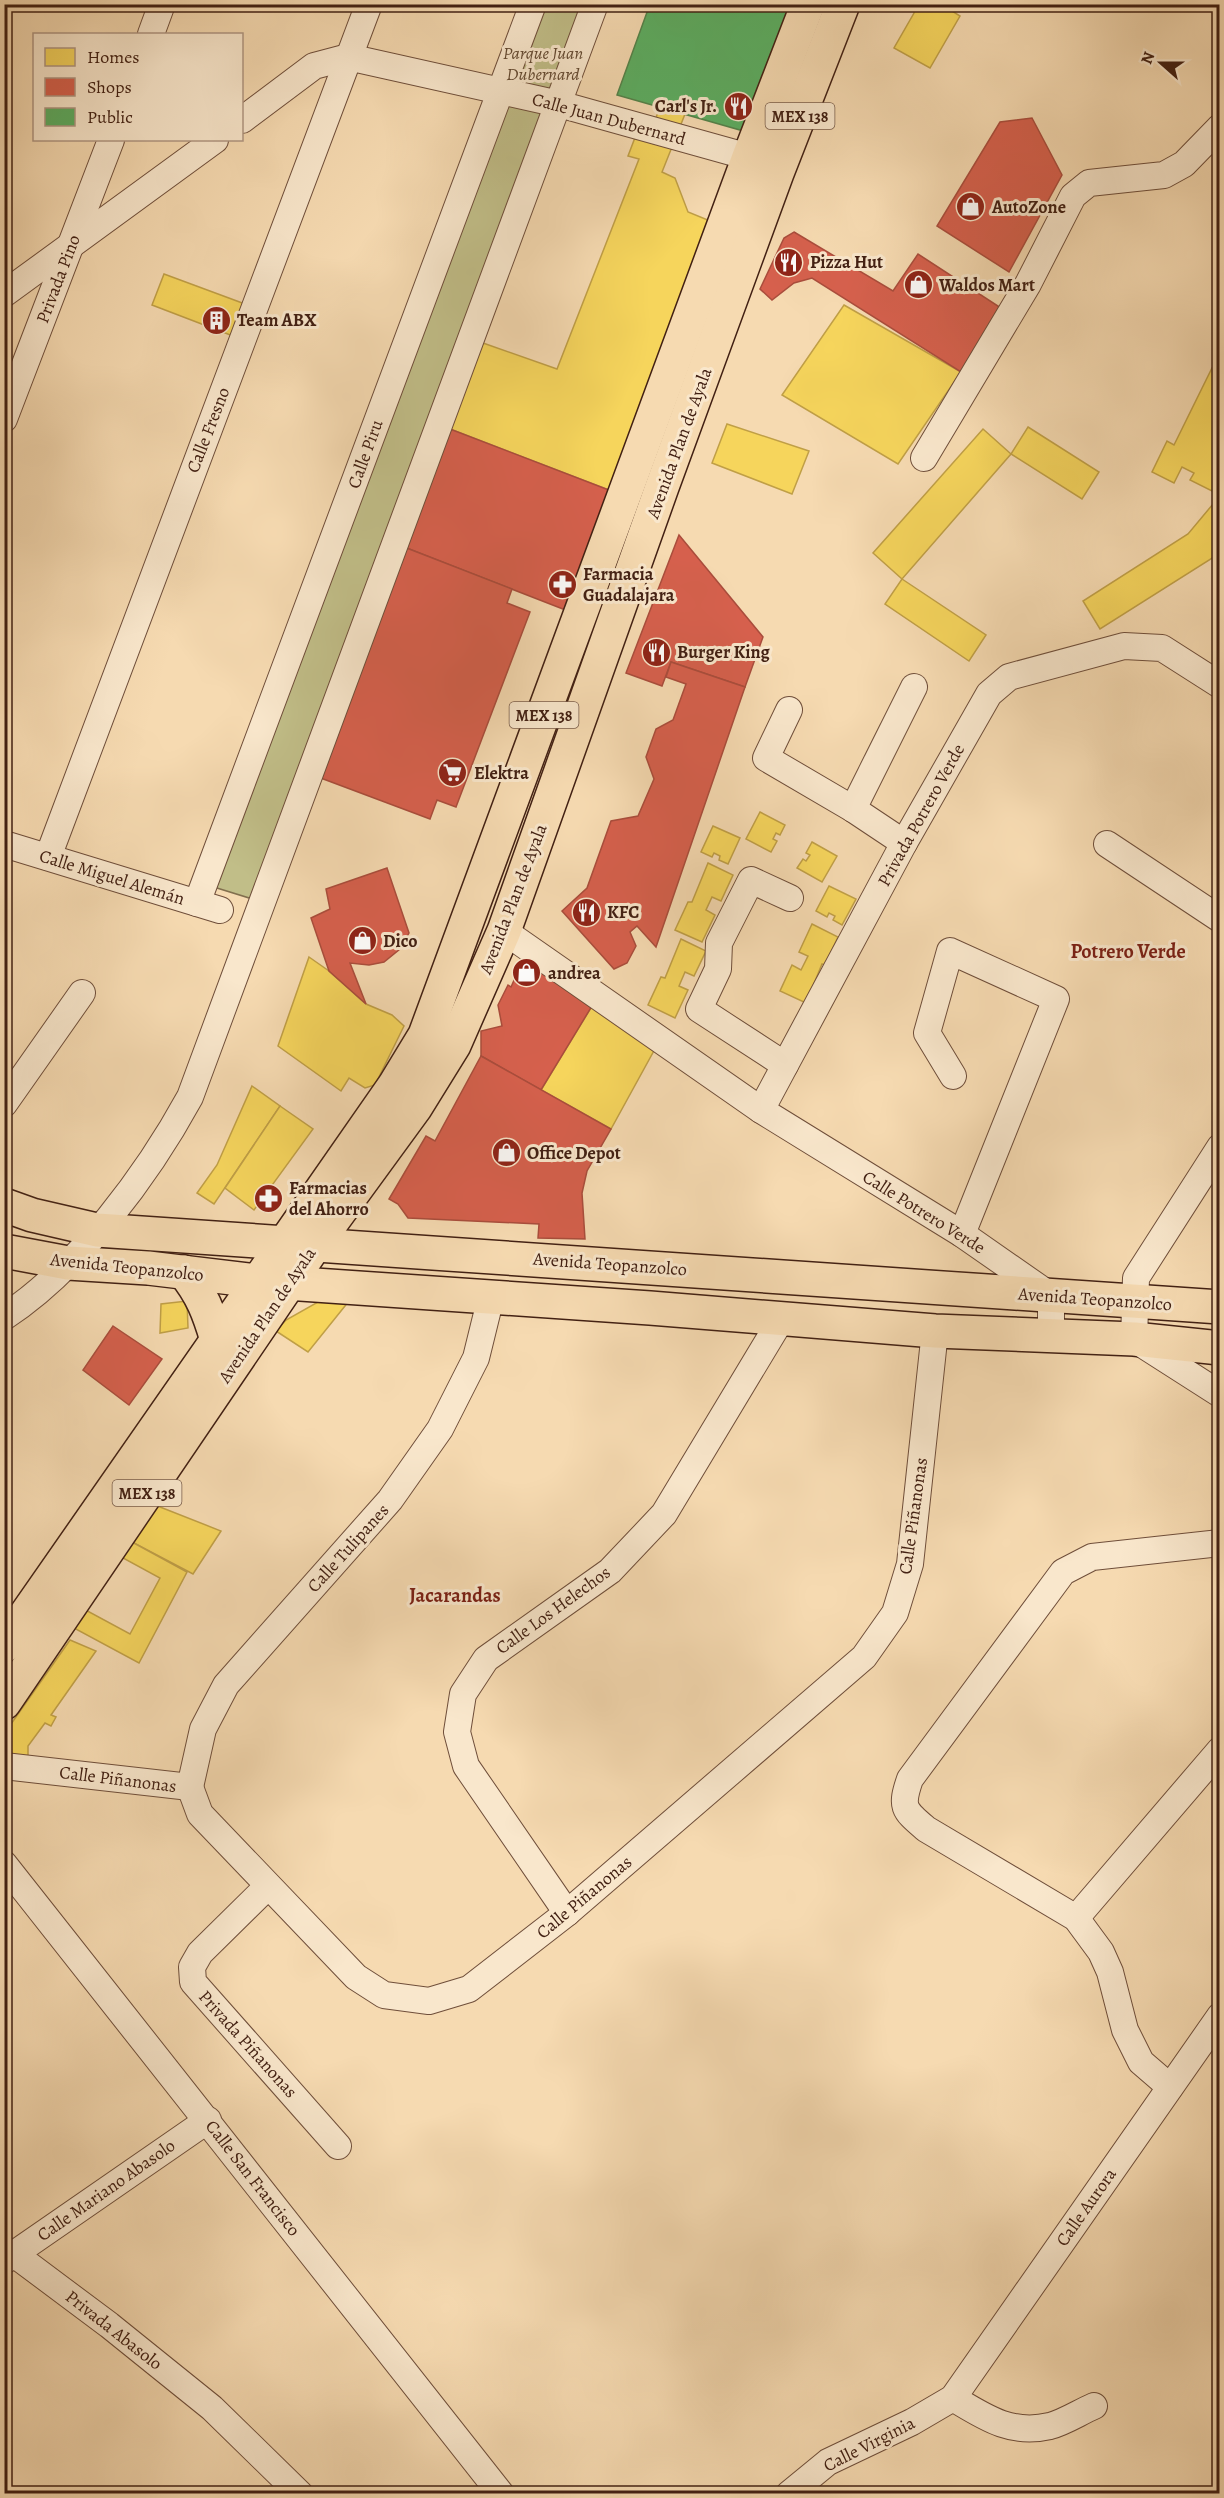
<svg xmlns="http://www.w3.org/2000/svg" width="1224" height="2498" font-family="Alegreya,serif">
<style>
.green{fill:#c1be88;stroke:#826f4e;stroke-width:1.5}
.homes{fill:#f6d55c;stroke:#c09f46;stroke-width:1.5}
.shops{fill:#d6604d;stroke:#aa4d3c;stroke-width:1.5}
.public{fill:#5aae61;stroke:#53834a;stroke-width:1.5}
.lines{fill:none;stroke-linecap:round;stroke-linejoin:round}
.minor-casing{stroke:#6f4e3a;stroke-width:28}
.major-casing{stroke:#422013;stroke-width:36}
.minor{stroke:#f9e7cc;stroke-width:26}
.major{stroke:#f6dab1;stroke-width:33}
.labels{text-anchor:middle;stroke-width:6;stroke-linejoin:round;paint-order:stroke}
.shield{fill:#f9e7cc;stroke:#795c4a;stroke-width:1.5}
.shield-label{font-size:16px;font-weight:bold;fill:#422013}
.park-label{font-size:18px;font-style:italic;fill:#624830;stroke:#f9e7cc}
.poi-label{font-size:18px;font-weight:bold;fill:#422013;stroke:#f9e7cc;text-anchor:start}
.street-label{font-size:18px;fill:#422013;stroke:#f9e7cc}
.neighbourhood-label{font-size:20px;font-weight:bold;fill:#7a1f14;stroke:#f9e7cc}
</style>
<rect width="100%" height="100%" fill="#f6dab1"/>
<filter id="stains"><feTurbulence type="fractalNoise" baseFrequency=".00333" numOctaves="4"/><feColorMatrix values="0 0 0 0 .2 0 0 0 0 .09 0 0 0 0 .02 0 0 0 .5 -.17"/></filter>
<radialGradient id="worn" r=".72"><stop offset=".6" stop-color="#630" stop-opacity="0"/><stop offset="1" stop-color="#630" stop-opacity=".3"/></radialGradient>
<path class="green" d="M533 5H595L262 902 204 884Z"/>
<g class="homes">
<path d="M915 4H941L960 16 930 68 894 48 914 13Z"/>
<path d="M660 107 685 114 672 147 648 139Z"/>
<path d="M636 135 672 147 662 172 675 178 688 212 715 223 614 492 450 429 483 343 557 369 639 159 628 156Z"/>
<path d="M164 274 245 304 233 336 152 305Z"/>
<path d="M844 305 961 372 898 464 782 395Z"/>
<path d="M1212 368 1220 371V480L1214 492 1190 480 1194 473 1182 467 1174 483 1152 472 1167 441 1174 445Z"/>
<path d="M727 424 809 451 792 494 712 463Z"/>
<path d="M1028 427 1099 472 1082 499 1011 454Z"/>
<path d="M983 429 1011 454 902 579 873 553Z"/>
<path d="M1213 504 1220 506V548L1214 557 1100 629 1083 601 1188 534Z"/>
<path d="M902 579 986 635 969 661 885 604Z"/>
<path d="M760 812 785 825 780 835 776 833 773 839 777 841 771 852 746 839Z"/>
<path d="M713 826 740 838 728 864 719 860 720 856 714 853 712 857 701 852Z"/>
<path d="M812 842 837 856 822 882 797 868 803 859 806 861 810 855 806 853Z"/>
<path d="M708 863 733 875 721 901 712 897 706 910 715 915 702 942 675 930 688 902H692Z"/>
<path d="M829 886 856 899 842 925 833 920 835 916 829 913 827 917 816 911Z"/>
<path d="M812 924 838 937 825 965 822 964 806 1003 780 991 792 965 801 970 808 956 799 952Z"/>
<path d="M681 939 706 951 694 976 685 972 679 986 688 990 675 1018 648 1005 661 977 665 978Z"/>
<path d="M309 957 329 971 366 1004 392 1015 404 1026 375 1085 365 1088 349 1078 341 1091 278 1046Z"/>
<path d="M592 1006 656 1047 611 1129 541 1090Z"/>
<path d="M252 1086 280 1106 214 1204 197 1193 217 1165Z"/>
<path d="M280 1106 313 1129 254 1210 225 1188Z"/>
<path d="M325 1298 349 1301 308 1352 276 1331 286 1320Z"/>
<path d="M187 1301 188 1328 160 1333 161 1304Z"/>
<path d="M155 1505 221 1531 193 1574 132 1542Z"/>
<path d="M132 1542 187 1572 139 1663 72 1627 82 1608 130 1634 160 1578 123 1558Z"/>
<path d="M70 1640 96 1651 51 1715 56 1717 51 1726 45 1723 28 1746V1760L4 1759V1734Z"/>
</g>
<g class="shops">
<path d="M1032 118 1062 175 1009 272 937 226 1000 122Z"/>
<path d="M794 232 893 291 918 254 1001 308 961 372 812 278 794 283 772 300 760 289 784 238Z"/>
<path d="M450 429 614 492 568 611 404 547Z"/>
<path d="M679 535 763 637 745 687 671 662 662 686 626 673Z"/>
<path d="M404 547 512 589 507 603 530 612 456 807 437 800 430 819 318 777Z"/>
<path d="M671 662 745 687 656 947 637 926 630 932 636 946 627 963 614 969 562 911 587 888 611 821 638 816 654 779 646 757 656 729 673 720 686 684 666 677Z"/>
<path d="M387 868 409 933 400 949 384 962 369 965 350 963 366 1004 329 971 311 918 330 909 326 889Z"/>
<path d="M524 958 592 1006 541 1090 481 1056V1031L502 1026 498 1005 508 985 511 987Z"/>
<path d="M481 1056 611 1129 587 1171 582 1193 585 1239 538 1238 539 1224 408 1218 398 1204 389 1199 426 1136 435 1141Z"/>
<path d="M113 1326 162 1359 129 1405 83 1370Z"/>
</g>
<path class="public" d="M650 4H802L754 134 617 95Z"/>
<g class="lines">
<defs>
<g id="minor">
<path d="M151 34 162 4"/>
<path d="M242 120 314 66 348 57 559 104 749 157 765 166"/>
<path d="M4 294 215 140"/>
<path d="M4 419 111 140"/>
<path d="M924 458 1028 284 1073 196 1089 183 1164 175 1184 164 1220 127"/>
<path d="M789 710 766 758 853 809 904 843"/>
<path d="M853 809 914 687"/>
<path d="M4 844 220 910"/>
<path d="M1107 844 1220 919"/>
<path d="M48 857 369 4"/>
<path d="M197 903 533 4"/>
<path d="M504 931 761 1110 962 1234 1051 1296V1335"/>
<path d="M785 1065 699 1009 718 969 719 943 751 880 790 898"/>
<path d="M953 1076 927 1033 950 951 1056 999 962 1234"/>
<path d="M4 1104 82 993"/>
<path d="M761 1110 904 843 989 694 1009 677 1124 646 1162 648 1220 685"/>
<path d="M1220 1147 1136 1278 1134 1339 1220 1394"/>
<path d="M4 1317C78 1269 148 1174 190 1097L595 4"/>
<path d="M4 1766 190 1787"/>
<path d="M190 1787 200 1814 356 1977 384 1995 429 2001 469 1989 567 1913 864 1657 895 1613 910 1564 935 1331"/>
<path d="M190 1787 203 1729 226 1685 390 1500 440 1429 476 1358 491 1297"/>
<path d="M4 1864 501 2494"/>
<path d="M267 1887 200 1953 192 1967 193 1982 338 2146"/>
<path d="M567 1913 466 1766 457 1732 463 1694 486 1659 610 1571 664 1514 782 1318"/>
<path d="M1076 1918 1220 1750"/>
<path d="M1170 2087 1141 2062 1125 2030 1110 1972 1101 1952 1076 1918 926 1829C904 1810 900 1808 910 1779L1063 1572 1092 1557 1220 1543"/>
<path d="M14 2254 109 2325 212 2408 300 2494"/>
<path d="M4 2261 208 2120"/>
<path d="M953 2398C986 2418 1011 2435 1050 2426 1065 2422 1080 2412 1094 2406"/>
<path d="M789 2494 828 2462 912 2422 953 2398 1220 2016"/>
</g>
<g id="major">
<path d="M4 1205 32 1215 97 1230 1220 1307"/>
<path d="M4 1251 68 1263 148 1268 257 1281 650 1308 935 1331 1134 1339 1220 1348"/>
<path d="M184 1272C202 1294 209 1313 217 1340"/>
<path d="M4 1646 394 1086 425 1035 749 157 808 4"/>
<path d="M4 1703 315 1245 415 1108 454 1045 504 931 662 487 777 173 843 4"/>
</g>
</defs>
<use href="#minor" class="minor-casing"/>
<use href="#major" class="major-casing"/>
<use href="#minor" class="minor"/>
<use href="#major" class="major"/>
</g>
<defs>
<symbol id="restaurant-disc" viewBox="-11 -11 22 22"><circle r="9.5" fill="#8f2418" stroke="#f9e7cc"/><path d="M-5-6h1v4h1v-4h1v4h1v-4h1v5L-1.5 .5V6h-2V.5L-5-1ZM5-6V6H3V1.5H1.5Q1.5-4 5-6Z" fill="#fff"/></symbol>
<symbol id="shop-disc" viewBox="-11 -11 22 22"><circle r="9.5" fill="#8f2418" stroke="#f9e7cc"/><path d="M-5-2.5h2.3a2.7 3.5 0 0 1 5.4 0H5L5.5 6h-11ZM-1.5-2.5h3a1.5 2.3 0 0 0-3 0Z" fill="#fff"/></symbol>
<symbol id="building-disc" viewBox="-11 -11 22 22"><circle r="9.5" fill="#8f2418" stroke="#f9e7cc"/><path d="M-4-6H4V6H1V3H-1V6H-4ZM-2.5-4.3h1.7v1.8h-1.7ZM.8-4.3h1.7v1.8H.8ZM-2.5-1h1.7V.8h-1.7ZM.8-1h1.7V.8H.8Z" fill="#fff"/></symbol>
<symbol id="pharmacy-disc" viewBox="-11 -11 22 22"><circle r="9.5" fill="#8f2418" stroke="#f9e7cc"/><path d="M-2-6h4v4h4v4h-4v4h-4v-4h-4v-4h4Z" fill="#fff"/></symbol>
<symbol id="supermarket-disc" viewBox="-11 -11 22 22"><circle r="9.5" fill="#8f2418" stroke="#f9e7cc"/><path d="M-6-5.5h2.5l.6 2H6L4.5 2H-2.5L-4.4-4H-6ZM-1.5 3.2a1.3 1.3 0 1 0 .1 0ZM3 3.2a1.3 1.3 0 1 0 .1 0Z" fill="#fff"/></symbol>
</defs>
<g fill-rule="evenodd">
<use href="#restaurant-disc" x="722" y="90" width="33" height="33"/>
<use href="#shop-disc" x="954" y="190" width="33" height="33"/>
<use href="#restaurant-disc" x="772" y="246" width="33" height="33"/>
<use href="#shop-disc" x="902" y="268" width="33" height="33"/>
<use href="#building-disc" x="200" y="304" width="33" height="33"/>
<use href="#pharmacy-disc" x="546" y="568" width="33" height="33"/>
<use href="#restaurant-disc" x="640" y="636" width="33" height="33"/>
<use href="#supermarket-disc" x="436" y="756" width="33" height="33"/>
<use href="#restaurant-disc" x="570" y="896" width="33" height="33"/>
<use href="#shop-disc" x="346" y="924" width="33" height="33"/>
<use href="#shop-disc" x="510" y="956" width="33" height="33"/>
<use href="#shop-disc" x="490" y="1136" width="33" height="33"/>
<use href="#pharmacy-disc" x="252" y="1182" width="33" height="33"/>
</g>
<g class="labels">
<g class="shield">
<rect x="765.5" y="103" width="69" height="26" rx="4.5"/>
<rect x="509.5" y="702" width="69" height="26" rx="4.5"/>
<rect x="112.5" y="1480" width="69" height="26" rx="4.5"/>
</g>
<g class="shield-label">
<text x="800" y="122">MEX 138</text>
<text x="544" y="721">MEX 138</text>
<text x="147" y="1499">MEX 138</text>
</g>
<g class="park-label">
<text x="543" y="59">Parque Juan<tspan x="543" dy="21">Dubernard</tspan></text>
</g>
<g class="poi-label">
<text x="717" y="112" text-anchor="end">Carl's Jr.</text>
<text x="992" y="213">AutoZone</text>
<text x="810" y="268">Pizza Hut</text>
<text x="939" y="291">Waldos Mart</text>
<text x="237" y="326">Team ABX</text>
<text x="583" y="580">Farmacia<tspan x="583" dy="21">Guadalajara</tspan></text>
<text x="677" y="658">Burger King</text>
<text x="474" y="779">Elektra</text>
<text x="607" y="918">KFC</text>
<text x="383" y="947">Dico</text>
<text x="548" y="979">andrea</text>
<text x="527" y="1159">Office Depot</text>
<text x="289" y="1194">Farmacias<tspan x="289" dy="21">del Ahorro</tspan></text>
</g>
<g class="street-label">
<text transform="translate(609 119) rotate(15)" y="6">Calle Juan Dubernard</text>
<text transform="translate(58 279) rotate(-69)" y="6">Privada Pino</text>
<text transform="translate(208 430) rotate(-69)" y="6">Calle Fresno</text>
<text transform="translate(679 443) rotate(-70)" y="6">Avenida Plan de Ayala</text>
<text transform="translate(365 454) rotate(-70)" y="6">Calle Piru</text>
<text transform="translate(921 815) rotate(-61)" y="6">Privada Potrero Verde</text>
<text transform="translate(112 877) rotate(17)" y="6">Calle Miguel Alemán</text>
<text transform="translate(513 899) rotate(-69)" y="6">Avenida Plan de Ayala</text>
<text transform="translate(924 1212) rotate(32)" y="6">Calle Potrero Verde</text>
<text transform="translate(610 1264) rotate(4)" y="6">Avenida Teopanzolco</text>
<text transform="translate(127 1267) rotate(6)" y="6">Avenida Teopanzolco</text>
<text transform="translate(1095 1299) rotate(4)" y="6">Avenida Teopanzolco</text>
<text transform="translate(267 1315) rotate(-56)" y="6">Avenida Plan de Ayala</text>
<text transform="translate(913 1516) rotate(-82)" y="6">Calle Piñanonas</text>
<text transform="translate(348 1548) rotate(-48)" y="6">Calle Tulipanes</text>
<text transform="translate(553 1610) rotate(-36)" y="6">Calle Los Helechos</text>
<text transform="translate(118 1779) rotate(7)" y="6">Calle Piñanonas</text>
<text transform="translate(584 1897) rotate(-40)" y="6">Calle Piñanonas</text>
<text transform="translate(248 2044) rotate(48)" y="6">Privada Piñanonas</text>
<text transform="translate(253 2178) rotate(52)" y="6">Calle San Francisco</text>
<text transform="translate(106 2190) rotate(-35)" y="6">Calle Mariano Abasolo</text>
<text transform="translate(1086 2207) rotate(-55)" y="6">Calle Aurora</text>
<text transform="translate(114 2330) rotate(38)" y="6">Privada Abasolo</text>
<text transform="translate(869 2444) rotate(-27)" y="6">Calle Virginia</text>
</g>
<g class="neighbourhood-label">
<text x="1128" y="958">Potrero Verde</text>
<text x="455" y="1602">Jacarandas</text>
</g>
</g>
<rect width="1224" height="2498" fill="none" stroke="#f6dab1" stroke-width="24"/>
<rect x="6" y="6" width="1212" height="2486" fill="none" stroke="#422013" stroke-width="3"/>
<rect x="12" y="12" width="1200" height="2474" fill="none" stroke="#422013" stroke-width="1.5"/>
<rect x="33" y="33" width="210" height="108" fill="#f9e7cc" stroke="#b09782" stroke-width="1.5"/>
<rect x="45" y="48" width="30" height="18" fill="#f6d55c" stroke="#b09782" stroke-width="1.5"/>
<text x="87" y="63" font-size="18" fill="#422013">Homes</text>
<rect x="45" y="78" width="30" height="18" fill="#d6604d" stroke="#b09782" stroke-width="1.5"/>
<text x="87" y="93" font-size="18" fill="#422013">Shops</text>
<rect x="45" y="108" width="30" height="18" fill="#5aae61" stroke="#b09782" stroke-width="1.5"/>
<text x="87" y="123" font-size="18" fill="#422013">Public</text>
<g transform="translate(1161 63) rotate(291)" stroke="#f9e7cc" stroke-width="4.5" paint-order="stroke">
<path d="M0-4.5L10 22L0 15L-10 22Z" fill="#422013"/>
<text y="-9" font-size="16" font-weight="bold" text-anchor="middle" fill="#422013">N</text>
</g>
<rect width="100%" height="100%" filter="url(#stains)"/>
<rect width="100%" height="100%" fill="url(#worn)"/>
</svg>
